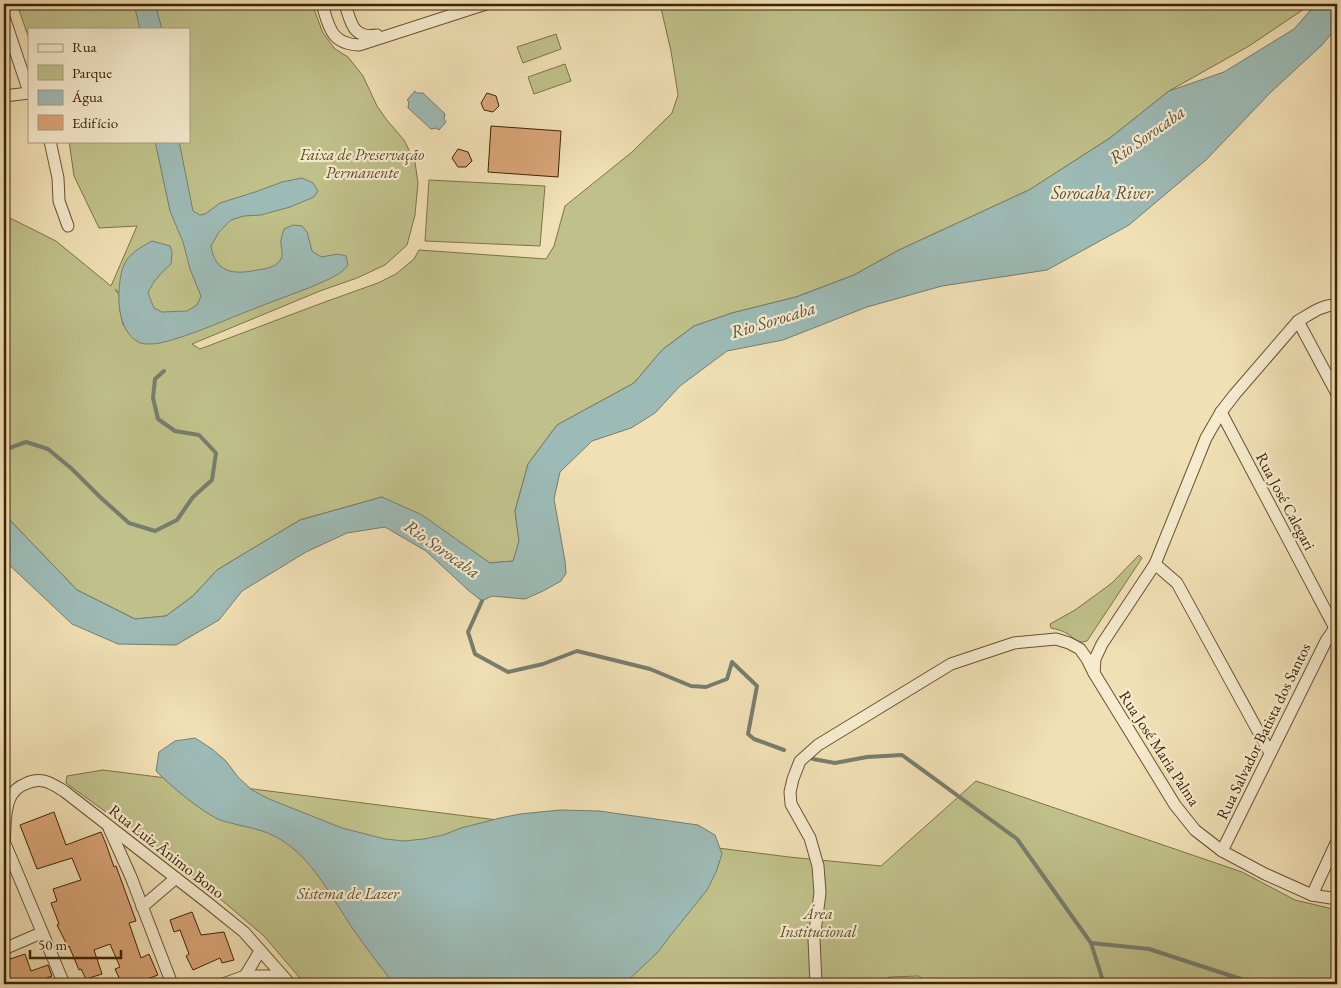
<svg xmlns="http://www.w3.org/2000/svg" width="1341" height="988" font-family="'EB Garamond',serif">
<style>
.green{fill:#c0c18a;stroke:#7e7246;fill-rule:evenodd}
.water{fill:#9dbbb6;stroke:#777e6e}
.lines{fill:none;stroke-linecap:round;stroke-linejoin:round}
.stream{stroke:#777e6e;stroke-width:4}
.building{fill:#daa578;stroke:#3d2303}
.street-casing{stroke:#6a5230;stroke-width:13}
.street{stroke:#f6ebcf;stroke-width:11}
.labels{text-anchor:middle;stroke-width:4.5;stroke-linejoin:round;paint-order:stroke}
.park-label{font-size:16px;font-style:italic;fill:#5e4a25;stroke:#f6ebcf}
.street-label{font-size:16px;fill:#3d2303;stroke:#f6ebcf}
.water-label{font-size:18px;font-style:italic;fill:#5a5139;stroke:#f6ebcf}
</style>
<rect width="100%" height="100%" fill="#f1e0b5"/>
<filter id="stains"><feTurbulence type="fractalNoise" baseFrequency=".004" numOctaves="4"/><feColorMatrix values="0 0 0 0 .2 0 0 0 0 .09 0 0 0 0 .02 0 0 0 .5 -.17"/></filter>
<radialGradient id="worn" r=".72"><stop offset=".6" stop-color="#630" stop-opacity="0"/><stop offset="1" stop-color="#630" stop-opacity=".3"/></radialGradient>
<g class="green">
<path d="M17 4H312L323 33 335 49 348 57 363 76 377 106 386 119 404 140 415 162 418 183 415 215 407 245 385 265 357 278 320 291 192 344 200 349 322 303 378 283 396 274 414 259 419 250 546 259 554 246 565 206 632 152 672 113 678 95 671 51 660 4H1310L1304 9 1249 46 1169 91 1110 138 1029 190 899 250 854 275 796 297 732 313 694 326 662 350 634 383 557 425 528 464 515 511 519 541 514 561 490 563 464 546 382 497 300 520 217 570 193 596 166 616 135 619 77 590 4 514V215L56 241 111 286 137 226 99 228 74 176 69 141H189V29H29V39ZM115 289 150 320 123 325 120 310 119 295Z"/>
<path d="M556 34 561 49 523 63 517 47Z"/>
<path d="M565 64 571 81 534 94 528 77Z"/>
<path d="M429 180 545 186 540 246 425 241Z"/>
<path d="M1139 555 1142 558 1087 641C1078 644 1075 639 1068 634 1063 631 1057 629 1051 628L1050 624 1075 610 1112 583Z"/>
<path d="M103 770 789 857 881 866 976 781 1242 872 1295 900 1337 910V984H931L918 976 890 977 870 984H305L264 936 191 874 66 783 67 776Z"/>
</g>
<g class="water">
<path d="M134 4H155L162 29H140Z"/>
<path d="M1316 4H1337V27L1322 45 1271 92 1206 160 1129 225 1047 270 942 286 867 307 783 340 727 351 680 386 655 413 631 428 592 441 560 472 554 499 565 561 566 573 561 581 543 591 525 599 492 596 482 601 468 590 426 551 385 527 347 533 306 552 242 591 219 620 176 645 118 644 72 624 4 560V514L77 590 135 619 166 616 193 596 217 570 300 520 382 497 422 515 490 563 513 561 519 541 515 511 528 464 557 425 634 383 662 350 694 326 732 313 796 297 854 275 899 250 1029 190 1110 138 1169 91 1224 72 1294 29Z"/>
<path d="M415 91 417 93H423L445 114 444 119 446 122 439 130 436 128 431 129 408 108 409 101 407 100Z"/>
<path d="M155 141H179L193 211 200 215 205 214 220 203 255 192 282 182 302 178 313 183 318 191 314 197 290 207 261 215 244 216 231 220 219 232 211 246C215 273 234 275 257 270 266 269 277 267 281 259 284 253 280 246 281 240 282 236 283 232 284 229L293 225 302 226 307 232 312 251 321 257 338 254 346 256 348 265C343 272 335 276 327 280 304 291 280 298 256 308 224 320 194 335 160 343 155 344 143 345 138 342 121 332 118 308 119 291 121 262 126 255 152 241L170 246 172 252 171 264C161 273 153 281 148 293L154 308 162 312 187 311 197 305 201 296 190 269 183 242 170 211Z"/>
<path d="M195 738 212 749 226 761 238 777 252 790 269 799 342 828 385 839 404 841 424 839 443 835 461 828 500 818 520 814 560 810 599 811 698 825 715 835 722 854 716 872 707 890 670 936 658 952 624 984H394C380 966 366 948 353 929 331 897 313 858 278 838 266 831 252 828 238 825 232 823 225 822 220 820 200 811 172 787 156 771L159 752 175 741Z"/>
</g>
<g class="lines">
<g class="stream">
<path d="M4 450 26 442 48 449 72 469 100 497 129 523 155 531 177 520 193 497 212 480 216 453 199 435 175 431 158 419 153 398 155 379 164 371"/>
<path d="M482 601 468 632 475 654 508 672 543 664 577 651 650 669 691 686 706 687 727 679 732 662 757 686 748 734 754 739 784 750"/>
<path d="M813 759 835 763 867 757 902 755 1017 839 1091 943 1149 949 1256 984"/>
<path d="M1091 943 1104 984"/>
</g>
</g>
<g class="building">
<path d="M487 93 496 96 499 106 493 112 484 110 481 103Z"/>
<path d="M491 126 561 131 558 177 488 172Z"/>
<path d="M458 149 468 152 472 161 466 167H458L452 158Z"/>
<path d="M54 812 66 845 101 832 106 844 114 867 116 866 136 921 129 923 141 958 149 954 158 975 139 982 140 984H122L115 969 120 967 110 944 94 950 102 974 86 979 81 969 79 970 69 946 68 947 57 925 59 924 51 903 57 901 53 889 81 880 72 858 37 869 20 825Z"/>
<path d="M192 912 201 935 224 932 234 960 222 963 220 958 193 970 186 956 189 954 180 930 174 932 170 920Z"/>
<path d="M25 954 31 971 48 965 52 976 44 979 47 984H8L5 976 10 959Z"/>
</g>
<g class="lines">
<defs>
<g id="street">
<path d="M322 4C329 27 331 44 359 45L486 4"/>
<path d="M345 4C351 23 353 39 377 35"/>
<path d="M4 17 29 92"/>
<path d="M4 96 29 93"/>
<path d="M50 141 58 178 59 201 68 226"/>
<path d="M1298 321 1337 394"/>
<path d="M1221 412 1337 632"/>
<path d="M1155 564 1177 583 1270 753"/>
<path d="M1094 673 1095 659 1102 644 1155 564 1206 438 1221 412 1235 394 1298 321C1310 314 1323 304 1337 305"/>
<path d="M109 828 131 877 172 984"/>
<path d="M6 846 64 984"/>
<path d="M1222 851 1326 641 1335 628"/>
<path d="M4 862C5 844 3 810 11 796 14 791 20 786 25 784 41 776 51 783 64 791L208 903 244 932 290 984"/>
<path d="M1312 895 1337 841"/>
<path d="M142 907 176 878"/>
<path d="M4 949 41 933"/>
<path d="M245 976 260 951"/>
<path d="M223 984 245 976H273"/>
<path d="M816 984 814 939 820 893 818 866 810 838 791 804 790 792 793 779 800 761 818 745 951 664 1014 643 1056 639 1069 643 1080 649 1087 659 1094 673 1175 805 1195 830 1222 851 1265 874 1312 895 1337 899"/>
</g>
</defs>
<use href="#street" class="street-casing"/>
<use href="#street" class="street"/>
</g>
<g class="labels">
<g class="park-label">
<text x="362" y="160">Faixa de Preservação<tspan x="362" dy="18">Permanente</tspan></text>
<text x="348" y="899">Sistema de Lazer</text>
<text x="818" y="919">Área<tspan x="818" dy="18">Institucional</tspan></text>
</g>
<g class="street-label">
<text transform="translate(1286 501) rotate(62)" y="6">Rua José Calegari</text>
<text transform="translate(1263 731) rotate(-64)" y="6">Rua Salvador Batista dos Santos</text>
<text transform="translate(1160 748) rotate(57)" y="6">Rua José Maria Palma</text>
<text transform="translate(167 851) rotate(38)" y="6">Rua Luiz Ânimo Bono</text>
</g>
<g class="water-label">
<text transform="translate(1147 135) rotate(-35)" y="6">Rio Sorocaba</text>
<text x="1102" y="199">Sorocaba River</text>
<text transform="translate(773 320) rotate(-17)" y="6">Rio Sorocaba</text>
<text transform="translate(442 549) rotate(35)" y="6">Rio Sorocaba</text>
</g>
</g>
<rect width="1341" height="988" fill="none" stroke="#f1e0b5" stroke-width="20"/>
<rect x="5" y="5" width="1331" height="978" fill="none" stroke="#3d2303" stroke-width="2.5"/>
<rect x="10" y="10" width="1321" height="968" fill="none" stroke="#3d2303"/>
<rect x="28" y="28" width="162" height="115" fill="#f6ebcf" stroke="#ac9b7d"/>
<rect x="38" y="44" width="25" height="8" fill="#f6ebcf" stroke="#ac9b7d"/>
<text x="72" y="52" font-size="15" fill="#3d2303">Rua</text>
<rect x="38" y="65" width="25" height="15" fill="#c0c18a" stroke="#ac9b7d"/>
<text x="72" y="78" font-size="15" fill="#3d2303">Parque</text>
<rect x="38" y="90" width="25" height="15" fill="#9dbbb6" stroke="#ac9b7d"/>
<text x="72" y="102" font-size="15" fill="#3d2303">Água</text>
<rect x="38" y="115" width="25" height="15" fill="#daa578" stroke="#ac9b7d"/>
<text x="72" y="128" font-size="15" fill="#3d2303">Edifício</text>
<path d="M30 950v8h91v-8" fill="none" stroke="#3d2303" stroke-width="2.5"/>
<text x="38" y="950" font-size="15" fill="#3d2303" stroke="#f6ebcf" stroke-width="4" paint-order="stroke">50 m</text>
<rect width="100%" height="100%" filter="url(#stains)"/>
<rect width="100%" height="100%" fill="url(#worn)"/>
</svg>
